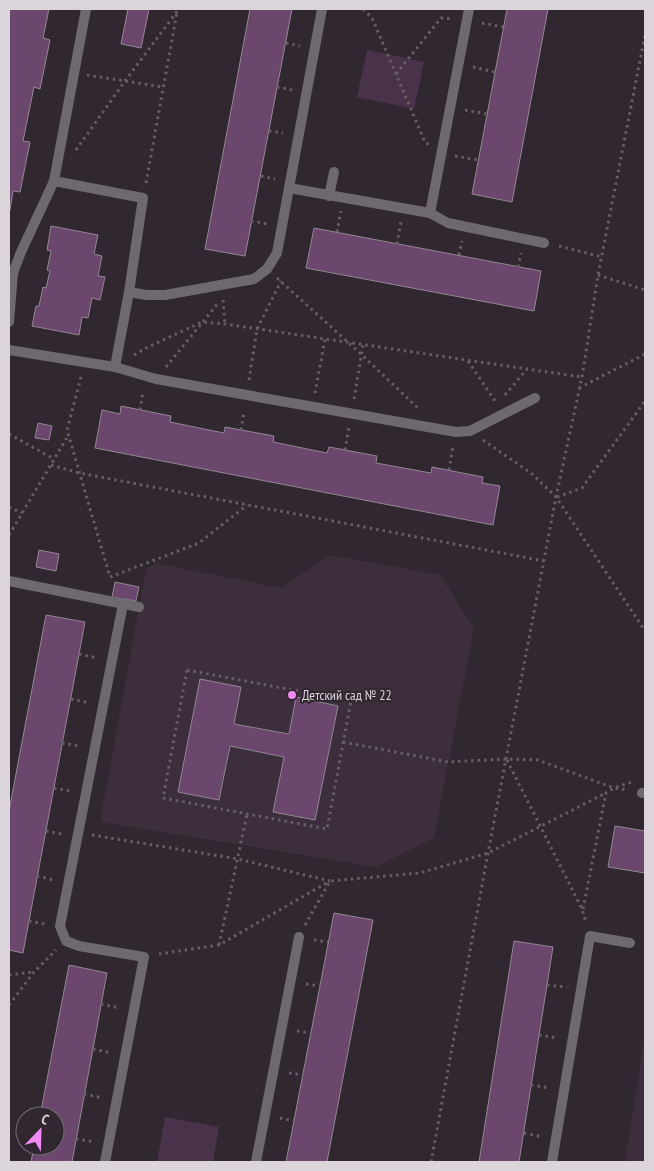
<svg xmlns="http://www.w3.org/2000/svg" width="654" height="1171" font-family="'PT Sans Narrow',sans-serif">
<style>
.built{fill:#3c2e3c}
.green{fill:#49334a}
.building{fill:#6c476d;stroke:#928792}
.lines{fill:none;stroke-linecap:round;stroke-linejoin:round}
.path{stroke:#665e66;stroke-width:3;stroke-dasharray:2.5 4;stroke-linecap:butt}
.lane{stroke:#6d696e;stroke-width:10}
.poi-dot{fill:#f08bf5;stroke:#302730;stroke-width:2}
.labels{text-anchor:middle;stroke-width:4;stroke-linejoin:round;paint-order:stroke}
.poi-label{font-size:14px;fill:#dbd5db;stroke:#302730;text-anchor:start}
</style>
<rect width="100%" height="100%" fill="#302730"/>
<g class="built">
<path d="M330 555 440 575 474 628 434 838 376 867 100 822 146 569 155 563 281 588Z"/>
<path d="M645 1034V1162H625Z"/>
</g>
<g class="green">
<path d="M367 50 424 62 414 109 357 97Z"/>
<path d="M165 1117 219 1127 213 1162H157Z"/>
</g>
<g class="building">
<path d="M9 9H49L43 38 50 40 40 89 34 87 23 141 30 142 20 192 13 191 10 210 9 209Z"/>
<path d="M128 9H149L141 48 121 44Z"/>
<path d="M250 9H292L245 256 205 249Z"/>
<path d="M507 9H548L512 202 472 194Z"/>
<path d="M51 226 98 235 94 254 102 256 98 276 105 277 100 300 92 298 88 318 82 317 79 335 32 326 36 306H39L43 287 46 288 50 271 47 270 51 251 47 250Z"/>
<path d="M314 228 541 271 534 311 306 268Z"/>
<path d="M121 406 171 416 170 422 224 433 225 427 274 436 273 442 327 453 329 447 377 456 376 463 431 473 432 467 483 477 482 483 500 486 493 525 95 448 102 410 120 414Z"/>
<path d="M38 423 52 426 49 440 35 438Z"/>
<path d="M39 550 59 554 56 571 36 567Z"/>
<path d="M115 582 139 587 136 601 112 597Z"/>
<path d="M46 615 85 622 23 953 9 950V811Z"/>
<path d="M200 679 241 687 234 724 289 734 296 697 338 706 315 820 273 812 284 757 230 746 219 800 178 792Z"/>
<path d="M615 826 645 831V873L608 867Z"/>
<path d="M334 913 373 920 327 1162H286Z"/>
<path d="M514 941 553 947 547 985 519 1162H479Z"/>
<path d="M69 965 107 973 72 1162H31L34 1146H55V1116H40Z"/>
</g>
<g class="lines">
<g class="path">
<path d="M363 9 372 18 425 142 429 145"/>
<path d="M482 23 503 27"/>
<path d="M286 43 300 46"/>
<path d="M473 67 495 72"/>
<path d="M396 74 441 18 451 19"/>
<path d="M87 75 163 87"/>
<path d="M277 87 292 90"/>
<path d="M465 110 487 114"/>
<path d="M269 131 283 133"/>
<path d="M76 150 125 81 179 9"/>
<path d="M455 156 478 160"/>
<path d="M261 176 275 179"/>
<path d="M146 183 177 12"/>
<path d="M251 221 268 224"/>
<path d="M337 232 341 211"/>
<path d="M397 244 401 222"/>
<path d="M559 246 602 257"/>
<path d="M459 255 462 241"/>
<path d="M518 267 521 253"/>
<path d="M598 275 645 290"/>
<path d="M277 278 361 354 420 410"/>
<path d="M223 300 225 324"/>
<path d="M134 355 144 349 202 322 225 324 527 369"/>
<path d="M468 361 495 401"/>
<path d="M166 367 219 302"/>
<path d="M81 377 67 430 110 577 199 543 247 505"/>
<path d="M249 380 257 329 281 281"/>
<path d="M579 388 645 354"/>
<path d="M315 393 325 339"/>
<path d="M505 395 527 369 582 377"/>
<path d="M354 399 363 345"/>
<path d="M140 410 143 391"/>
<path d="M241 430 244 411"/>
<path d="M9 434 54 459"/>
<path d="M483 440 531 473 556 497 645 631"/>
<path d="M345 450 349 427"/>
<path d="M51 465 79 473 544 561"/>
<path d="M449 470 453 446"/>
<path d="M557 497 582 488 645 401"/>
<path d="M9 507 22 513"/>
<path d="M9 535 68 436"/>
<path d="M79 654 98 658"/>
<path d="M187 670 351 701 327 829 163 798Z"/>
<path d="M71 699 90 703"/>
<path d="M343 742 448 762 506 759 538 760 614 788 627 790"/>
<path d="M62 743 79 746"/>
<path d="M507 760 582 909 586 922"/>
<path d="M54 788 71 791"/>
<path d="M46 831 62 834"/>
<path d="M92 835 238 859 330 881"/>
<path d="M37 876 54 880"/>
<path d="M583 909 606 793 614 788 632 782"/>
<path d="M29 921 45 924"/>
<path d="M305 925 330 881 420 873 488 853 606 793"/>
<path d="M314 940 328 942"/>
<path d="M219 945 247 814"/>
<path d="M159 954 219 945 330 881"/>
<path d="M9 975 33 972"/>
<path d="M306 984 320 986"/>
<path d="M547 985 567 987"/>
<path d="M101 1004 120 1008"/>
<path d="M9 1005 34 972 56 950"/>
<path d="M297 1031 311 1033"/>
<path d="M539 1035 558 1038"/>
<path d="M93 1049 112 1053"/>
<path d="M289 1073 303 1075"/>
<path d="M531 1085 550 1088"/>
<path d="M84 1094 103 1098"/>
<path d="M280 1118 294 1121"/>
<path d="M524 1133 543 1137"/>
<path d="M76 1139 95 1142"/>
<path d="M431 1162 488 853 556 497 582 377 598 275 645 35"/>
</g>
<g class="lane">
<path d="M54 181 143 198 129 292"/>
<path d="M289 188 430 213 448 223 544 243"/>
<path d="M329 196 334 172"/>
<path d="M430 213 469 9"/>
<path d="M9 322 13 273 21 252 54 181 86 9"/>
<path d="M9 350 115 367 156 379 456 432 470 431 535 398"/>
<path d="M115 367 129 292 146 295H165L254 279 267 269 277 253 322 9"/>
<path d="M9 581 139 607"/>
<path d="M642 793H645"/>
<path d="M105 1162 144 957 79 946 66 941 60 926 123 604"/>
<path d="M256 1162 299 937"/>
<path d="M552 1162 590 936 630 943"/>
</g>
</g>
<circle class="poi-dot" cx="292" cy="695" r="5"/>
<g class="labels">
<g class="poi-label">
<text x="302" y="700">Детский сад № 22</text>
</g>
</g>
<rect width="654" height="1171" fill="none" stroke="#dbd5db" stroke-width="20"/>
<g transform="translate(40 1131) rotate(23)"><circle r="24" fill="#302730" stroke="#746d74"/>
<path d="M0-4L9 19L0 12L-9 19Z" fill="#f08bf5"/>
<text y="-8" font-size="14" font-weight="bold" text-anchor="middle" fill="#dbd5db">С</text>
</g>
</svg>
